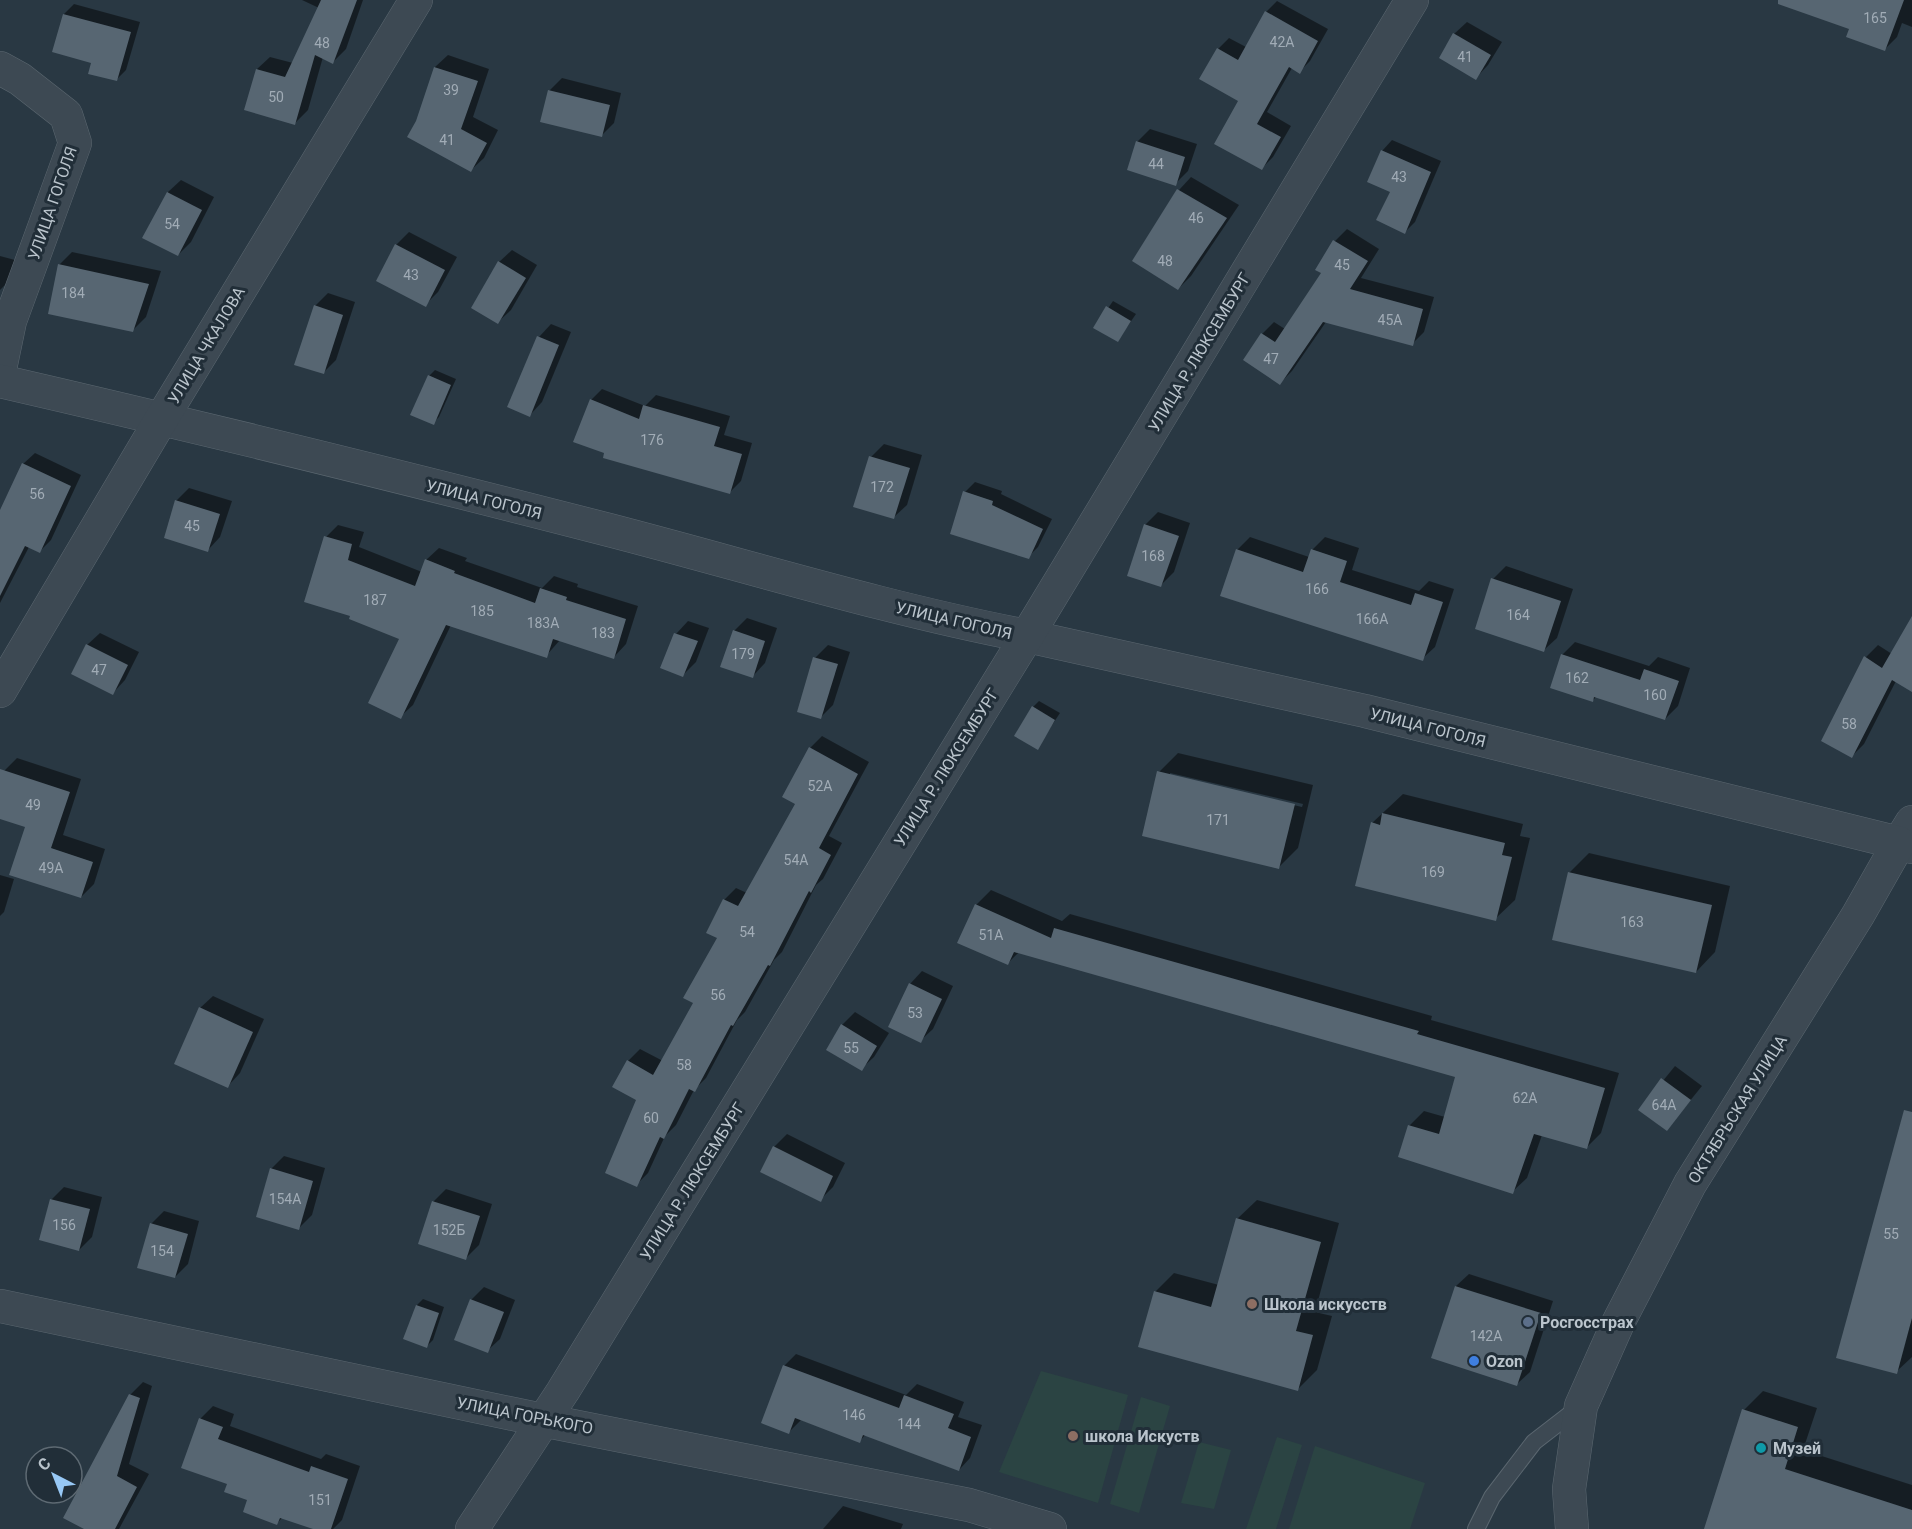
<svg xmlns="http://www.w3.org/2000/svg" width="1912" height="1529" font-family="Roboto,sans-serif">
<style>
.green{fill:#2b4443}
.shadow{fill:#0007;fill-rule:evenodd}
.building{fill:#576672}
.lines{fill:none;stroke-linecap:round;stroke-linejoin:round}
.service-casing{stroke:#5b6770;stroke-width:18}
.minor-casing{stroke:#5b6770;stroke-width:34}
.tertiary-casing{stroke:#5b6770;stroke-width:34}
.service{stroke:#3d4953;stroke-width:16}
.minor{stroke:#3d4953;stroke-width:33}
.tertiary{stroke:#3d4953;stroke-width:33}
.education-dot{fill:#8d6e63;stroke:#212e38;stroke-width:2}
.service-dot{fill:#5c6f8a;stroke:#212e38;stroke-width:2}
.shop-dot{fill:#3f7fe0;stroke:#212e38;stroke-width:2}
.culture-dot{fill:#0f9aa8;stroke:#212e38;stroke-width:2}
.labels{text-anchor:middle;stroke-width:6;stroke-linejoin:round;paint-order:stroke}
.number-label{font-size:14px;fill:#a1acb6}
.street-label{font-size:16px;fill:#bac4cc;stroke:#212e38}
.poi-label{font-size:16px;font-weight:bold;fill:#bac4cc;stroke:#212e38;text-anchor:start}
</style>
<rect width="100%" height="100%" fill="#293843"/>
<g class="green">
<path d="M1041 1371 1128 1395 1098 1503 999 1472Z"/>
<path d="M1141 1397 1170 1406 1139 1513 1110 1504Z"/>
<path d="M1277 1437 1302 1445 1276 1529H1246Z"/>
<path d="M1199 1442 1231 1450 1214 1509 1181 1503Z"/>
<path d="M1315 1446 1425 1483 1410 1529H1289Z"/>
</g>
<g class="shadow">
<path d="M302 0H363L346 49 333 62 323 57 308 110 295 123 257 69 270 57 293 63 319 8Z"/>
<path d="M1784 0H1912V27L1902 23 1897 37 1885 49 1851 28Z"/>
<path d="M1277 1 1328 29 1310 61 1299 72 1292 68 1267 112 1291 126 1273 157 1262 168 1240 101 1218 49 1229 38 1246 47 1266 12Z"/>
<path d="M74 4 140 22 126 70 116 80 92 62 54 51 64 14Z"/>
<path d="M1467 22 1502 42 1488 65 1476 78 1454 34Z"/>
<path d="M448 55 489 69 473 117 498 130 484 158 471 170 418 121 435 67Z"/>
<path d="M562 78 621 93 614 123 601 136 549 91Z"/>
<path d="M1150 129 1197 144 1188 171 1175 184 1137 142Z"/>
<path d="M1392 140 1441 161 1415 222 1405 232 1382 151Z"/>
<path d="M1191 177 1239 205 1191 276 1178 289 1179 190Z"/>
<path d="M181 180 214 197 191 242 178 255 168 192Z"/>
<path d="M1347 229 1379 249 1361 278 1434 297 1424 332 1412 344 1326 322 1292 371 1280 383 1245 360 1262 334 1274 322 1285 329 1323 273 1335 241Z"/>
<path d="M409 232 457 257 438 292 425 305 378 280 396 245Z"/>
<path d="M512 250 537 265 511 310 498 322 499 262Z"/>
<path d="M72 252 161 271 146 317 133 330 59 265Z"/>
<path d="M0 256 15 260 8 282 0 290Z"/>
<path d="M328 293 355 302 336 360 324 372 315 306Z"/>
<path d="M1113 301 1136 314 1118 340 1095 327Z"/>
<path d="M551 324 571 332 542 402 530 415 539 337Z"/>
<path d="M435 370 456 379 439 417 433 423 429 376Z"/>
<path d="M602 389 645 406 656 395 730 416 724 435 752 443 741 481 730 492 606 452 591 400Z"/>
<path d="M884 444 922 455 907 505 894 517 871 457Z"/>
<path d="M35 453 81 475 51 540 39 552 29 547 0 603V513L23 464Z"/>
<path d="M975 482 1002 491 1001 494 1052 519 1038 547 1028 557 965 492Z"/>
<path d="M189 488 232 501 220 537 208 550 176 501Z"/>
<path d="M1158 512 1190 523 1174 572 1161 585 1145 525Z"/>
<path d="M338 525 364 532 359 547 422 572 426 560 439 548 467 558 465 561 542 588 554 576 578 584 577 587 638 606 626 644 614 657 560 640 546 656 451 625 413 705 400 717 401 639 326 537Z"/>
<path d="M1250 537 1309 557 1312 550 1325 537 1359 548 1352 570 1419 591 1429 581 1454 589 1435 647 1422 659 1237 550Z"/>
<path d="M1506 566 1573 589 1557 638 1544 650 1493 579Z"/>
<path d="M747 618 777 628 765 663 753 676 734 631Z"/>
<path d="M1912 619V690L1896 681 1864 744 1852 756 1866 657 1878 645 1892 654Z"/>
<path d="M688 621 709 628 696 662 683 675 676 634Z"/>
<path d="M100 633 139 652 125 680 113 693 87 645Z"/>
<path d="M1575 642 1649 666 1658 657 1690 668 1678 706 1665 719 1597 696 1592 701 1562 655Z"/>
<path d="M828 645 850 652 833 705 820 718 815 658Z"/>
<path d="M1039 701 1060 713 1037 748 1033 707Z"/>
<path d="M822 736 869 762 829 836 842 843 823 879 816 885 782 952 774 960 745 1012 737 1020 706 1078 694 1090 676 1125 665 1136 648 1173 636 1185 638 1100 628 1061 640 1049 663 1061 695 1003 719 938 724 900 736 888 747 893 797 804 810 748Z"/>
<path d="M1178 753 1313 785 1298 848 1279 867 1159 772ZM1170 773 1303 804 1302 807 1170 776Z"/>
<path d="M17 758 81 779 63 835 105 849 94 884 81 897 27 826 0 818V782L4 771Z"/>
<path d="M1403 794 1523 824 1520 836 1530 838 1515 900 1495 919 1372 823Z"/>
<path d="M1589 853 1730 886 1715 952 1696 972 1569 873Z"/>
<path d="M0 875 14 879 4 912 0 916Z"/>
<path d="M991 890 1062 921 1070 914 1432 1016 1431 1020 1619 1073 1601 1133 1587 1147 1542 1135 1527 1178 1512 1192 1409 1126 1424 1111 1445 1117 1457 1076 1019 952 1008 963 976 905Z"/>
<path d="M922 971 953 986 933 1029 920 1041 910 984Z"/>
<path d="M213 996 264 1019 240 1073 228 1086 200 1008Z"/>
<path d="M855 1012 889 1033 874 1057 861 1069 842 1025Z"/>
<path d="M1675 1066 1702 1086 1667 1129 1640 1109Z"/>
<path d="M1912 1130V1357L1896 1372Z"/>
<path d="M787 1134 845 1163 833 1187 820 1200 774 1147Z"/>
<path d="M284 1156 325 1168 312 1215 299 1228 271 1169Z"/>
<path d="M64 1187 102 1197 92 1237 79 1250 51 1200Z"/>
<path d="M446 1189 492 1204 479 1245 466 1258 433 1202Z"/>
<path d="M1257 1200 1339 1223 1315 1312 1332 1316 1317 1370 1298 1389 1155 1292 1174 1273 1219 1285 1237 1219Z"/>
<path d="M164 1211 199 1221 188 1264 175 1277 151 1224Z"/>
<path d="M1469 1274 1553 1301 1530 1372 1517 1384 1433 1357 1456 1286Z"/>
<path d="M484 1287 515 1300 500 1339 487 1351 471 1300Z"/>
<path d="M423 1299 444 1307 433 1340 427 1346 417 1305Z"/>
<path d="M796 1354 906 1395 917 1384 964 1402 958 1417 982 1425 970 1458 959 1470 866 1434 860 1441 801 1420 789 1432 784 1366Z"/>
<path d="M143 1382 152 1386 129 1464 149 1474 119 1529H87L130 1395Z"/>
<path d="M1763 1391 1817 1408 1803 1450 1912 1485V1529H1706L1744 1410Z"/>
<path d="M213 1406 234 1414 230 1426 321 1459 326 1454 360 1466 342 1520 333 1529H317L283 1517 277 1523 229 1483 200 1419Z"/>
<path d="M843 1506 903 1524 901 1529H823Z"/>
</g>
<g class="building">
<path d="M321 0H357L333 64 315 55 295 125 244 110 256 69 285 77Z"/>
<path d="M1778 0H1904L1885 51 1846 37 1849 29 1778 4Z"/>
<path d="M1265 11 1318 41 1300 74 1289 67 1257 124 1281 137 1262 170 1214 144 1238 101 1199 79 1217 48 1238 60Z"/>
<path d="M63 14 131 32 117 81 88 74 91 63 52 52Z"/>
<path d="M1453 33 1491 55 1476 80 1439 58Z"/>
<path d="M434 67 478 81 461 129 487 143 471 172 407 137 416 121Z"/>
<path d="M548 90 610 105 602 137 540 122Z"/>
<path d="M1136 141 1185 157 1176 186 1127 170Z"/>
<path d="M1381 150 1431 172 1405 234 1376 220 1390 192 1367 182Z"/>
<path d="M1177 189 1227 218 1178 290 1132 261Z"/>
<path d="M167 192 202 210 178 256 142 238Z"/>
<path d="M1333 240 1368 261 1350 289 1423 309 1413 346 1323 322 1280 385 1243 360 1261 333 1275 342 1321 273 1315 270Z"/>
<path d="M395 244 445 270 426 307 376 281Z"/>
<path d="M498 261 526 278 498 324 471 308Z"/>
<path d="M58 264 149 284 133 332 48 314Z"/>
<path d="M314 305 343 315 324 374 294 365Z"/>
<path d="M1106 306 1131 321 1118 342 1093 328Z"/>
<path d="M537 336 559 345 530 417 507 407Z"/>
<path d="M428 375 451 385 434 425 410 415Z"/>
<path d="M590 399 639 419 643 405 720 427 714 446 742 454 730 494 603 458 604 453 573 442Z"/>
<path d="M869 456 910 468 894 519 853 507Z"/>
<path d="M22 463 71 486 40 553 25 546 0 596V510Z"/>
<path d="M963 491 993 501 992 505 1043 529 1029 559 950 534Z"/>
<path d="M175 500 220 514 208 552 164 538Z"/>
<path d="M1144 524 1179 536 1161 587 1127 576Z"/>
<path d="M324 536 352 544 348 560 415 586 425 559 455 571 454 573 535 603 540 588 567 597 566 600 626 619 614 659 553 639 547 658 446 625 401 719 368 703 399 639 349 619 350 616 304 602Z"/>
<path d="M1236 549 1303 572 1311 549 1347 561 1340 582 1411 605 1415 593 1443 602 1423 661 1220 596Z"/>
<path d="M1491 578 1561 601 1544 652 1475 629Z"/>
<path d="M1912 616V692L1892 680 1852 758 1821 741 1864 656 1882 668Z"/>
<path d="M733 630 765 641 753 678 720 667Z"/>
<path d="M674 633 698 641 683 677 660 668Z"/>
<path d="M86 644 128 665 113 695 71 674Z"/>
<path d="M1561 654 1640 680 1644 669 1679 681 1665 720 1594 697 1593 702 1550 688Z"/>
<path d="M813 657 838 664 821 719 797 712Z"/>
<path d="M1032 706 1055 720 1038 750 1014 736Z"/>
<path d="M809 747 858 774 819 848 831 855 811 893 809 891 770 966 768 965 733 1026 731 1025 695 1092 689 1089 664 1139 660 1137 637 1187 605 1173 636 1100 612 1087 627 1060 653 1075 693 1003 683 998 717 938 706 933 723 899 738 906 795 804 782 797Z"/>
<path d="M0 769 70 792 51 848 93 862 81 898 9 875 25 827 0 819Z"/>
<path d="M1157 771 1295 804 1279 869 1142 836Z"/>
<path d="M1382 813 1505 843 1502 855 1512 857 1496 921 1355 886 1371 822 1380 825Z"/>
<path d="M1568 872 1712 905 1696 973 1552 940Z"/>
<path d="M975 904 1051 938 1054 928 1419 1031 1417 1034 1605 1088 1587 1149 1534 1134 1513 1194 1398 1157 1408 1125 1439 1134 1455 1077 1014 952 1008 965 957 943Z"/>
<path d="M909 983 942 999 921 1043 888 1027Z"/>
<path d="M199 1007 253 1032 228 1088 174 1064Z"/>
<path d="M841 1024 877 1046 862 1071 826 1050Z"/>
<path d="M1661 1078 1691 1100 1667 1131 1638 1110Z"/>
<path d="M1904 1110 1912 1112V1318L1897 1374 1836 1358Z"/>
<path d="M773 1146 833 1176 821 1202 760 1172Z"/>
<path d="M270 1168 313 1181 299 1230 256 1217Z"/>
<path d="M50 1199 90 1209 79 1251 39 1240Z"/>
<path d="M432 1201 480 1216 466 1260 418 1244Z"/>
<path d="M1236 1218 1321 1242 1296 1331 1313 1335 1298 1391 1138 1347 1154 1291 1211 1307Z"/>
<path d="M150 1223 188 1234 175 1278 137 1268Z"/>
<path d="M1455 1286 1541 1313 1517 1386 1431 1358Z"/>
<path d="M470 1299 504 1312 488 1353 454 1340Z"/>
<path d="M416 1305 439 1313 427 1348 403 1339Z"/>
<path d="M783 1365 899 1408 904 1395 954 1414 948 1428 971 1437 959 1471 863 1435 860 1443 795 1418 789 1434 761 1423Z"/>
<path d="M129 1394 140 1398 117 1476 137 1487 115 1529H84L63 1518Z"/>
<path d="M1742 1409 1798 1427 1785 1469 1912 1510V1529H1704Z"/>
<path d="M199 1418 223 1427 218 1439 309 1472 311 1466 348 1479 331 1529H313L280 1518 277 1525 243 1512 247 1500 224 1492 227 1484 181 1468Z"/>
</g>
<g class="lines">
<defs>
<path id="service" d="M1476 1529 1492 1497 1534 1442 1578 1408"/>
<g id="minor">
<path d="M0 68 20 79 66 115 75 143 10 321 0 369"/>
<path d="M0 381C204 428 407 478 609 530 748 566 886 609 1027 636"/>
<path d="M0 691 162 418 416 0"/>
<path d="M1912 822 1899 843 1912 847"/>
<path d="M0 1306 542 1420 969 1505 1050 1529"/>
</g>
<g id="tertiary">
<path d="M1027 636 1365 711 1899 843 1858 915 1690 1184 1618 1323 1581 1406 1569 1489 1572 1529"/>
<path d="M472 1529 563 1391 1027 636 1412 0"/>
</g>
</defs>
<use href="#service" class="service-casing"/>
<use href="#minor" class="minor-casing"/>
<use href="#tertiary" class="tertiary-casing"/>
<use href="#service" class="service"/>
<use href="#minor" class="minor"/>
<use href="#tertiary" class="tertiary"/>
</g>
<g class="education-dot">
<circle cx="1252" cy="1304" r="6"/>
<circle cx="1073" cy="1436" r="6"/>
</g>
<circle class="service-dot" cx="1528" cy="1322" r="6"/>
<circle class="shop-dot" cx="1474" cy="1361" r="6"/>
<circle class="culture-dot" cx="1761" cy="1448" r="6"/>
<g class="labels">
<g class="number-label">
<text x="1875" y="23">165</text>
<text x="1282" y="47">42А</text>
<text x="322" y="48">48</text>
<text x="1465" y="62">41</text>
<text x="451" y="95">39</text>
<text x="276" y="102">50</text>
<text x="447" y="145">41</text>
<text x="1156" y="169">44</text>
<text x="1399" y="182">43</text>
<text x="1196" y="223">46</text>
<text x="172" y="229">54</text>
<text x="1165" y="266">48</text>
<text x="1342" y="270">45</text>
<text x="411" y="280">43</text>
<text x="73" y="298">184</text>
<text x="1390" y="325">45А</text>
<text x="1271" y="364">47</text>
<text x="652" y="445">176</text>
<text x="882" y="492">172</text>
<text x="37" y="499">56</text>
<text x="192" y="531">45</text>
<text x="1153" y="561">168</text>
<text x="1317" y="594">166</text>
<text x="375" y="605">187</text>
<text x="482" y="616">185</text>
<text x="1518" y="620">164</text>
<text x="1372" y="624">166А</text>
<text x="543" y="628">183А</text>
<text x="603" y="638">183</text>
<text x="743" y="659">179</text>
<text x="99" y="675">47</text>
<text x="1577" y="683">162</text>
<text x="1655" y="700">160</text>
<text x="1849" y="729">58</text>
<text x="820" y="791">52А</text>
<text x="33" y="810">49</text>
<text x="1218" y="825">171</text>
<text x="796" y="865">54А</text>
<text x="51" y="873">49А</text>
<text x="1433" y="877">169</text>
<text x="1632" y="927">163</text>
<text x="747" y="937">54</text>
<text x="991" y="940">51А</text>
<text x="718" y="1000">56</text>
<text x="915" y="1018">53</text>
<text x="851" y="1053">55</text>
<text x="684" y="1070">58</text>
<text x="1525" y="1103">62А</text>
<text x="1664" y="1110">64А</text>
<text x="651" y="1123">60</text>
<text x="285" y="1204">154А</text>
<text x="64" y="1230">156</text>
<text x="449" y="1235">152Б</text>
<text x="1891" y="1239">55</text>
<text x="162" y="1256">154</text>
<text x="1486" y="1341">142А</text>
<text x="854" y="1420">146</text>
<text x="909" y="1429">144</text>
<text x="320" y="1505">151</text>
</g>
<g class="street-label">
<text transform="translate(52 203) rotate(-71)" y="6">УЛИЦА ГОГОЛЯ</text>
<text transform="translate(206 345) rotate(-59)" y="6">УЛИЦА ЧКАЛОВА</text>
<text transform="translate(1199 352) rotate(-59)" y="6">УЛИЦА Р. ЛЮКСЕМБУРГ</text>
<text transform="translate(484 499) rotate(14)" y="6">УЛИЦА ГОГОЛЯ</text>
<text transform="translate(954 620) rotate(13)" y="6">УЛИЦА ГОГОЛЯ</text>
<text transform="translate(1428 727) rotate(14)" y="6">УЛИЦА ГОГОЛЯ</text>
<text transform="translate(946 767) rotate(-58)" y="6">УЛИЦА Р. ЛЮКСЕМБУРГ</text>
<text transform="translate(1737 1109) rotate(-58)" y="6">ОКТЯБРЬСКАЯ УЛИЦА</text>
<text transform="translate(692 1181) rotate(-58)" y="6">УЛИЦА Р. ЛЮКСЕМБУРГ</text>
<text transform="translate(525 1415) rotate(11)" y="6">УЛИЦА ГОРЬКОГО</text>
</g>
<g class="poi-label">
<text x="1264" y="1310">Школа искусств</text>
<text x="1540" y="1328">Росгосстрах</text>
<text x="1486" y="1367">Ozon</text>
<text x="1085" y="1442">школа Искуств</text>
<text x="1773" y="1454">Музей</text>
</g>
</g>
<g transform="translate(54 1475) rotate(318)"><circle r="28" fill="#212e38" stroke="#5e6a73" stroke-width="1.5"/>
<path d="M0-4.5L10 22L0 15L-10 22Z" fill="#97c8f5"/>
<text y="-9" font-size="16" font-weight="bold" text-anchor="middle" fill="#bac4cc">С</text>
</g>
</svg>
